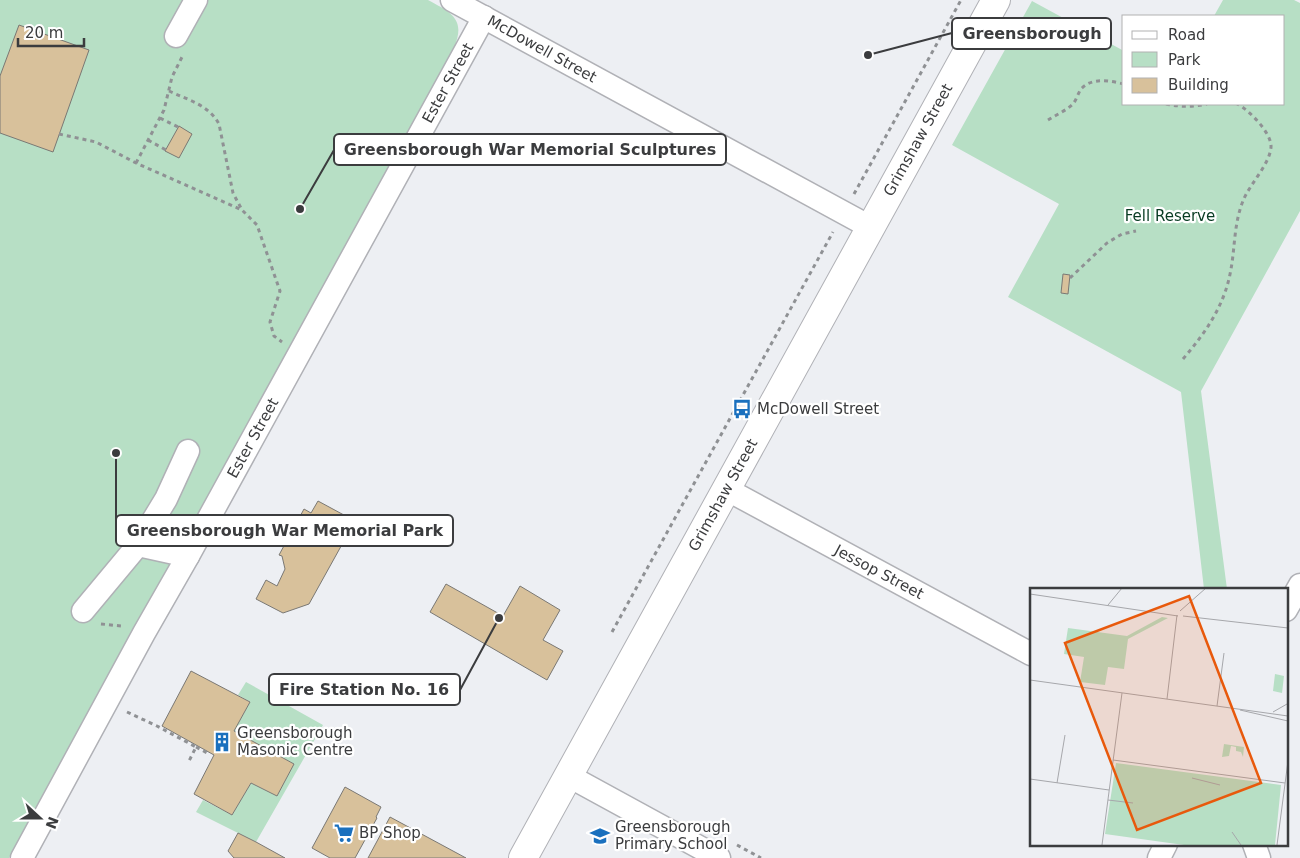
<svg xmlns="http://www.w3.org/2000/svg" width="1300" height="858" font-family="'DejaVu Sans',sans-serif">
<style>
.green{fill:#b7dfc5}
.building{fill:#d8c19b;stroke:#7a7874}
.lines{fill:none;stroke-linecap:round;stroke-linejoin:round}
.minor-casing{stroke:#b0b1b6;stroke-width:25}
.major-casing{stroke:#b0b1b6;stroke-width:30}
.path{stroke:#8f9194;stroke-width:3;stroke-dasharray:4 4;stroke-linecap:butt}
.minor{stroke:#fff;stroke-width:22}
.major{stroke:#fff;stroke-width:28}
.labels{text-anchor:middle;stroke-width:4.5;stroke-linejoin:round;paint-order:stroke}
.street-label{font-size:15px;fill:#3b3c3e;stroke:#fff}
.park-label{font-size:15px;fill:#083b22;stroke:#fff}
.poi-label{font-size:15px;fill:#3b3c3e;stroke:#fff;text-anchor:start}
.inset-road{fill:none;stroke:#a6a7ab;stroke-width:1}
.view{fill:#e8590c;fill-opacity:0.15;stroke:#e8590c;stroke-width:2.5}
.inset-edge{fill:none;stroke:#3b3c3e;stroke-width:2.5}
.leader{fill:none;stroke:#3b3c3e;stroke-width:2}
.callout-dot{fill:#3b3c3e;stroke:#fff;stroke-width:2}
.callout{fill:#fff;stroke:#3b3c3e;stroke-width:2}
.callout-label{font-size:16px;text-anchor:middle;font-weight:bold;fill:#3b3c3e}
</style>
<rect width="100%" height="100%" fill="#edeff3"/>
<g class="green">
<path d="M0 0H428C452 13 466 19 454 48L9 858H0Z"/>
<path d="M1223 0H1294L1300 3V211L1201 391 1227 589H1204L1181 392 1008 297 1059 204 952 145 1032 1 1124 51V104H1284V16H1214Z"/>
<path d="M246 682 323 725 256 842 196 812 203 800 232 815 251 783 277 796 294 764 234 731 250 702 238 695Z"/>
</g>
<g class="building">
<path d="M19 25 89 50 53 152 0 133V76Z"/>
<path d="M179 126 192 134 179 158 165 151Z"/>
<path d="M1063 274 1070 275 1068 294 1061 293Z"/>
<path d="M318 501 355 521 309 604 283 613 256 599 266 580 277 586 285 569 282 556 279 555 304 509 311 513Z"/>
<path d="M446 584 503 616 520 586 560 610 543 640 563 651 547 680 430 612Z"/>
<path d="M191 671 250 702 234 731 294 764 277 796 251 783 232 815 194 794 214 755 162 726Z"/>
<path d="M345 787 381 807 376 817 377 818 355 858H330L312 848Z"/>
<path d="M390 817 466 858H368Z"/>
<path d="M238 833 256 842 285 858H234L228 851Z"/>
</g>
<g class="lines">
<defs>
<g id="minor">
<path d="M452 0 870 227"/>
<path d="M176 36 196 0"/>
<path d="M726 489 1031 654"/>
<path d="M138 545 188 556"/>
<path d="M1286 610 1300 585"/>
<path d="M83 611 138 545 166 499 188 451"/>
<path d="M567 775 719 858"/>
<path d="M1254 844 1259 858"/>
<path d="M22 858 144 633 188 556 484 17"/>
<path d="M1159 858 1166 844"/>
</g>
<path id="major" d="M523 858 996 0"/>
</defs>
<use href="#minor" class="minor-casing"/>
<use href="#major" class="major-casing"/>
<g class="path">
<path d="M169 91C188 100 209 105 219 124L233 193 242 210"/>
<path d="M1166 104C1180 107 1193 107 1207 104"/>
<path d="M160 118 178 127"/>
<path d="M1048 120C1056 115 1065 111 1072 105 1077 100 1078 92 1082 88 1093 77 1111 81 1124 84"/>
<path d="M59 134 96 142 136 163 242 210 257 225 280 291 270 322 274 336 282 342"/>
<path d="M148 140 166 150"/>
<path d="M136 163 164 110 172 77 182 57"/>
<path d="M854 194 961 0"/>
<path d="M1070 278 1107 243 1122 234 1136 231"/>
<path d="M1183 359C1206 332 1225 305 1231 269 1235 247 1234 223 1243 201 1249 185 1270 164 1271 147 1272 133 1248 109 1237 104"/>
<path d="M101 624 122 626"/>
<path d="M612 632 833 232"/>
<path d="M127 712 157 726 196 747 188 763"/>
<path d="M196 747 209 754"/>
<path d="M737 845 761 858"/>
</g>
<use href="#minor" class="minor"/>
<use href="#major" class="major"/>
</g>
<defs>
<symbol id="bus-bare" viewBox="-9 -9 18 18"><path d="M-5-6H5V4H4V6H2V4H-2V6H-4V4H-5ZM-3.5-4V0h7V-4ZM-3.5 1.2v1.5H-2V1.2ZM2 1.2v1.5H3.5V1.2Z" fill="#1a70be" stroke="#fff" stroke-width="2.5" paint-order="stroke"/></symbol>
<symbol id="building-bare" viewBox="-9 -9 18 18"><path d="M-4-6H4V6H1V3H-1V6H-4ZM-2.5-4.3h1.7v1.8h-1.7ZM.8-4.3h1.7v1.8H.8ZM-2.5-1h1.7V.8h-1.7ZM.8-1h1.7V.8H.8Z" fill="#1a70be" stroke="#fff" stroke-width="2.5" paint-order="stroke"/></symbol>
<symbol id="supermarket-bare" viewBox="-9 -9 18 18"><path d="M-6-5.5h2.5l.6 2H6L4.5 2H-2.5L-4.4-4H-6ZM-1.5 3.2a1.3 1.3 0 1 0 .1 0ZM3 3.2a1.3 1.3 0 1 0 .1 0Z" fill="#1a70be" stroke="#fff" stroke-width="2.5" paint-order="stroke"/></symbol>
<symbol id="school-bare" viewBox="-9 -9 18 18"><path d="M0-5L7-2L0 1L-7-2ZM-4 1L0 2.5L4 1V4Q0 6-4 4Z" fill="#1a70be" stroke="#fff" stroke-width="2.5" paint-order="stroke"/></symbol>
</defs>
<g fill-rule="evenodd">
<use href="#bus-bare" x="728" y="395" width="28" height="28"/>
<use href="#building-bare" x="208" y="728" width="28" height="28"/>
<use href="#supermarket-bare" x="330" y="819" width="28" height="28"/>
<use href="#school-bare" x="586" y="822" width="28" height="28"/>
</g>
<g class="labels">
<g class="street-label">
<text transform="translate(542 49) rotate(29)" y="5">McDowell Street</text>
<text transform="translate(448 83) rotate(-61)" y="5">Ester Street</text>
<text transform="translate(918 140) rotate(-61)" y="5">Grimshaw Street</text>
<text transform="translate(253 438) rotate(-61)" y="5">Ester Street</text>
<text transform="translate(723 495) rotate(-61)" y="5">Grimshaw Street</text>
<text transform="translate(879 572) rotate(28)" y="5">Jessop Street</text>
</g>
<g class="park-label">
<text x="1170" y="221">Fell Reserve</text>
</g>
<g class="poi-label">
<text x="757" y="414">McDowell Street</text>
<text x="237" y="738">Greensborough<tspan x="237" dy="17">Masonic Centre</tspan></text>
<text x="615" y="832">Greensborough<tspan x="615" dy="17">Primary School</tspan></text>
<text x="359" y="838">BP Shop</text>
</g>
</g>
<g transform="translate(1030 588)">
<rect width="258" height="258" fill="#edeff3"/>
<path d="M132 29 138 30 98 51 94 81 78 79 75 97 50 94 54 69 34 66 38 40 97 48ZM245 86 254 88 252 105 243 103ZM194 156 214 159 213 169 211 164 206 163V159L201 158 199 168 192 169ZM86 175 251 197 245 257H154L75 246Z" fill="#b7dfc5"/>
<path class="inset-road" d="M0 6 148 28M78 17 92 0M150 23 176 0M153 28 258 40M0 92 258 128M137 111 147 27M258 111V128M187 118 194 65M210 122 258 133M243 124 257 116M83 172 255 195M162 190 190 197M0 191 79 202M27 195 35 147M78 212 103 215M202 244 211 257M72 257 92 105M247 257 258 173"/>
<path class="view" d="M159 8 231 195 107 242 35 55Z"/>
<rect width="258" height="258" class="inset-edge"/>
</g>
<path class="leader" d="M868 55L952 33M300 209L334 150M116 453L116 531M499 618L460 690"/>
<g class="callout-dot">
<circle cx="868" cy="55" r="5"/>
<circle cx="300" cy="209" r="5"/>
<circle cx="116" cy="453" r="5"/>
<circle cx="499" cy="618" r="5"/>
</g>
<g class="callout">
<rect x="952" y="18" width="159" height="31" rx="5"/>
<rect x="334" y="134" width="392" height="31" rx="5"/>
<rect x="116" y="515" width="337" height="31" rx="5"/>
<rect x="269" y="674" width="191" height="31" rx="5"/>
</g>
<g class="callout-label">
<text x="1032" y="39">Greensborough</text>
<text x="530" y="155">Greensborough War Memorial Sculptures</text>
<text x="285" y="536">Greensborough War Memorial Park</text>
<text x="364" y="695">Fire Station No. 16</text>
</g>
<rect x="1122" y="15" width="162" height="90" fill="#ffffff" stroke="#b1b1b2"/>
<rect x="1132" y="31" width="25" height="8" fill="#ffffff" stroke="#b1b1b2"/>
<text x="1168" y="40" font-size="15" fill="#3b3c3e">Road</text>
<rect x="1132" y="52" width="25" height="15" fill="#b7dfc5" stroke="#b1b1b2"/>
<text x="1168" y="65" font-size="15" fill="#3b3c3e">Park</text>
<rect x="1132" y="78" width="25" height="15" fill="#d8c19b" stroke="#b1b1b2"/>
<text x="1168" y="90" font-size="15" fill="#3b3c3e">Building</text>
<g transform="translate(40 818) rotate(111)" stroke="#ffffff" stroke-width="4" paint-order="stroke">
<path d="M0-4L9 19L0 12L-9 19Z" fill="#3b3c3e"/>
<text y="-8" font-size="14" font-weight="bold" text-anchor="middle" fill="#3b3c3e">N</text>
</g>
<path d="M18 38v8h66v-8" fill="none" stroke="#3b3c3e" stroke-width="2.5"/>
<text x="25" y="38" font-size="15" fill="#3b3c3e" stroke="#ffffff" stroke-width="4" paint-order="stroke">20 m</text>
</svg>
